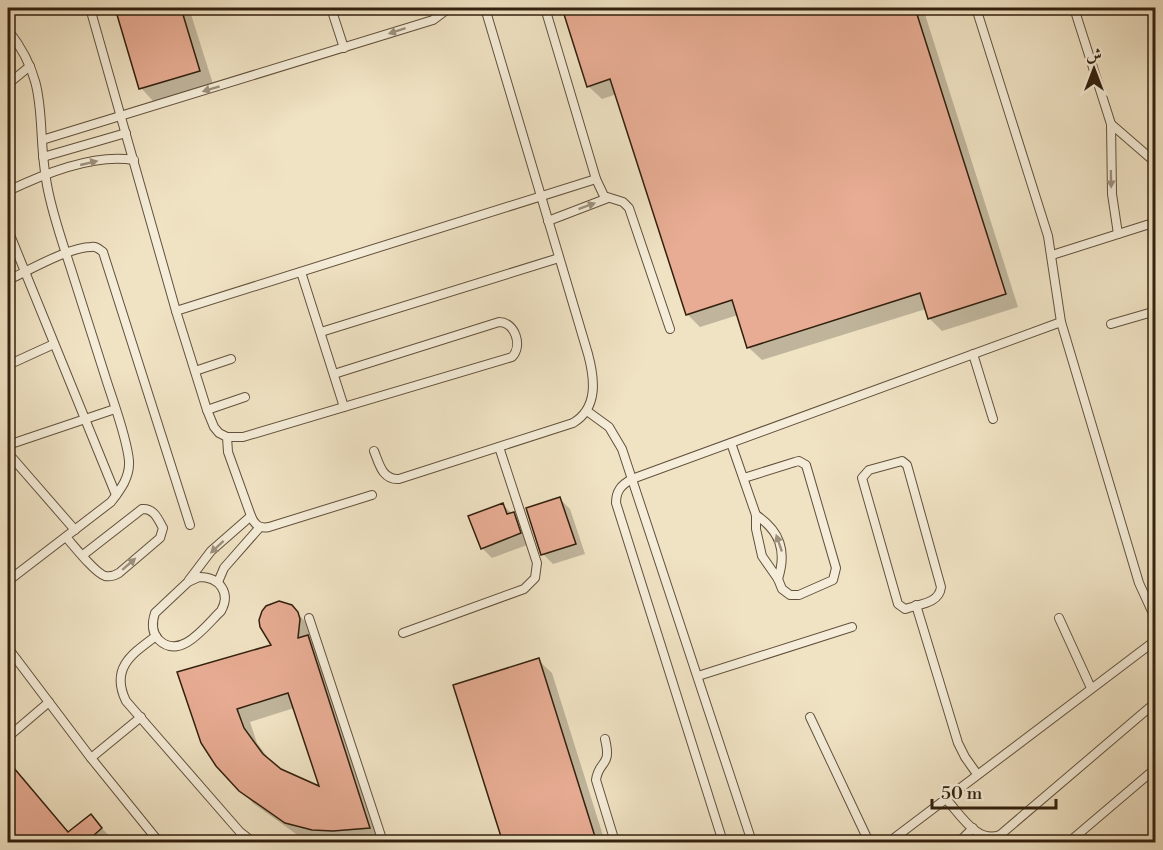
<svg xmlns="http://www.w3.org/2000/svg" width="1163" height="850" font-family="'Libre Bodoni',Amiri,serif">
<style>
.shadow{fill:#0003;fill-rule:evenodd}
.building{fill:#e7ac93;stroke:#32200e;stroke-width:1.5;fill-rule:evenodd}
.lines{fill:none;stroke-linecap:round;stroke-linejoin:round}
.lane-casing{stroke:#62513c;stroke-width:10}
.lane{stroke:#f5edd9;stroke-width:8}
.oneway{fill:#9d917e}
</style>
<rect width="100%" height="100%" fill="#f0e3c4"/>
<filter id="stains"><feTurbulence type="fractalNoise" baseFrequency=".00333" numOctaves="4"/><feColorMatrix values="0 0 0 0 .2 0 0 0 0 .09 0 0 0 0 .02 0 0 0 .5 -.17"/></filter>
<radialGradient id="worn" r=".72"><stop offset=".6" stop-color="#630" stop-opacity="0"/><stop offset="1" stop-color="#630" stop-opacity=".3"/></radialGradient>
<g class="shadow">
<path d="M116 8H189L213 84 154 102 141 88Z"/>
<path d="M563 8H923L1018 307 942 331 929 318 926 309 762 360 748 347 738 315 700 327 687 314 617 94 602 99 588 86Z"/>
<path d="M560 499 570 509 585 554 553 564 543 554Z"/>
<path d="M503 505 523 524 530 544 492 558 482 548Z"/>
<path d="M291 606 310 627 311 641 320 650 382 841 326 842 299 836 254 804 240 790 202 743 273 646ZM294 708 321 789 280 770 272 763 257 743 250 722Z"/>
<path d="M538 660 552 673 605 842H504Z"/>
<path d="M8 763 70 834 90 816 115 842H8Z"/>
</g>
<g class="building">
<path d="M115 8H181L200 71 139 89Z"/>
<path d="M562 8H915L1006 294 928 319 920 293 747 348 732 300 686 315 610 79 587 87Z"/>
<path d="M560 497 576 544 541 555 526 508Z"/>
<path d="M503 503 507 514 514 512 521 533 481 549 468 516Z"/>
<path d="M279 601 292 605 298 612 300 619 298 638 308 635 370 828 333 831 312 830 285 823 239 791 216 766 201 743 177 672 271 645 260 627 259 620 262 611 266 606ZM288 693 319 786 281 769 263 754 244 728 237 709Z"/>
<path d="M539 658 597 843H503L453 685Z"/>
<path d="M8 761 68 832 91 814 102 828 85 843H8Z"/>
</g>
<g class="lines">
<defs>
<g id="lane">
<path d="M90 8 176 311 207 410 214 427 219 433 227 437H243L512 357C523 346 515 322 499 322L334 374"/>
<path d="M331 8 344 48"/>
<path d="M545 8 596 179 604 196 623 202 629 208 670 329"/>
<path d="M976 8 1048 236 1061 322 1139 583 1156 620"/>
<path d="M1074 8 1111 124 1112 194 1118 234"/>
<path d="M8 30C52 86 35 122 47 185 52 213 62 241 71 269 83 306 95 344 107 382 114 404 127 438 129 461 130 477 121 489 111 502L8 581"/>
<path d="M8 84 30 66"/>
<path d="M1111 124 1156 163"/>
<path d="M42 140 433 20 449 8"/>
<path d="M43 157 126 133"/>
<path d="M8 191C43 174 94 153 134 160"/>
<path d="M548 221 608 198"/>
<path d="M8 230 116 495"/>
<path d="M1052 255 1156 222"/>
<path d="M301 272 344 407"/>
<path d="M8 280C28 271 69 247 91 247 96 246 99 249 103 252L190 525"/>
<path d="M176 311 596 179"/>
<path d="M1111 324 1156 311"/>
<path d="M321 332 559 258"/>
<path d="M973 354 993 419"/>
<path d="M8 365 54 344"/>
<path d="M195 371 231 359"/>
<path d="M207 410 245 397"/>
<path d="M587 411 609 427 622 449 752 842"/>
<path d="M227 437 228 452 251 516C254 524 259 529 269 527L372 495"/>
<path d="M731 443 756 515V529L762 556 778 579 782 589 790 595H799L833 580 836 568 806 465 799 461 795 462 744 478"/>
<path d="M8 445 115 409"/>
<path d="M374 451C379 463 382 480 399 479L573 423C598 408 595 380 588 354L485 8"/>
<path d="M8 453 75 530"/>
<path d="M902 461 907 465 941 587C939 604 919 604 905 609L898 604 862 478 869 470Z"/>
<path d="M756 515C780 531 787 551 778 579"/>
<path d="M66 537C74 546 95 573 105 576 110 577 114 576 119 573L160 538 163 528C158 519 154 508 142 509L83 555"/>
<path d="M199 577C220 577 231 593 221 611 206 625 181 661 159 640 151 632 152 622 155 613L188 582Z"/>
<path d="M189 580 211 551 251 516"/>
<path d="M218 582 224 568 260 527"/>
<path d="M916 605 958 743 965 757 977 774"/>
<path d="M309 618 383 842"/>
<path d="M1059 618 1091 688"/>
<path d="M403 633 524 589 535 578 537 563 499 447"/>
<path d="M156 636C132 654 110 668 126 701L240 832 253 842"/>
<path d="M8 648 91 758 159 842"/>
<path d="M698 676 852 627"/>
<path d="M810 717 869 842"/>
<path d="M8 737 49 702"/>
<path d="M605 739C612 768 599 759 596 780L615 842"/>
<path d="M91 758 141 717"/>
<path d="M946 799C960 814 977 844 1000 835L1156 702"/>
<path d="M723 842 616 503C616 491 621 485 632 479L1061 322"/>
<path d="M889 842 1156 640"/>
<path d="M959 842 973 828"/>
<path d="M1069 842 1156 768"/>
</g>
</defs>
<use href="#lane" class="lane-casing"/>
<use href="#lane" class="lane"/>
</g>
<defs><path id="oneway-solid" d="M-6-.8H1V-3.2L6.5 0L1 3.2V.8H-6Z" transform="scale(1.5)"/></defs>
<g class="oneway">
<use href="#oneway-solid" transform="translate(397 31) rotate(162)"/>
<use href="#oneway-solid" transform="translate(211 89) rotate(163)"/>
<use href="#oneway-solid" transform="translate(89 163) rotate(-13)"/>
<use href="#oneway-solid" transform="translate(1111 179) rotate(89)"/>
<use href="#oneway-solid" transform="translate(587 206) rotate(-20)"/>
<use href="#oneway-solid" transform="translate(779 543) rotate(-109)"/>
<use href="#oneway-solid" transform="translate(217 547) rotate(137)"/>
<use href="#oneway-solid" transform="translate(129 564) rotate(-41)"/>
</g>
<rect width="1163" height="850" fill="none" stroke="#f0e3c4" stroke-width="30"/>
<rect x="9" y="9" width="1145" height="832" fill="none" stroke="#32200e" stroke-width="3"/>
<rect x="15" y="15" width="1133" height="820" fill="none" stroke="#32200e" stroke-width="1.5"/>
<g transform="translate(1094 69)" stroke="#f5edd9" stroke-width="4.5" paint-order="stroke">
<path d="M0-4.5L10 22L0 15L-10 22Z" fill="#32200e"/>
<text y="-9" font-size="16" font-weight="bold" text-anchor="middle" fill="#32200e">ش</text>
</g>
<path d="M932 799v9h124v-9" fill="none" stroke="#32200e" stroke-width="3"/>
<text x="941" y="799" font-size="18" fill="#32200e" stroke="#f5edd9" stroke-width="4.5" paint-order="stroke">50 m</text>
<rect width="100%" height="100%" filter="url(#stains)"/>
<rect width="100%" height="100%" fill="url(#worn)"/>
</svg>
